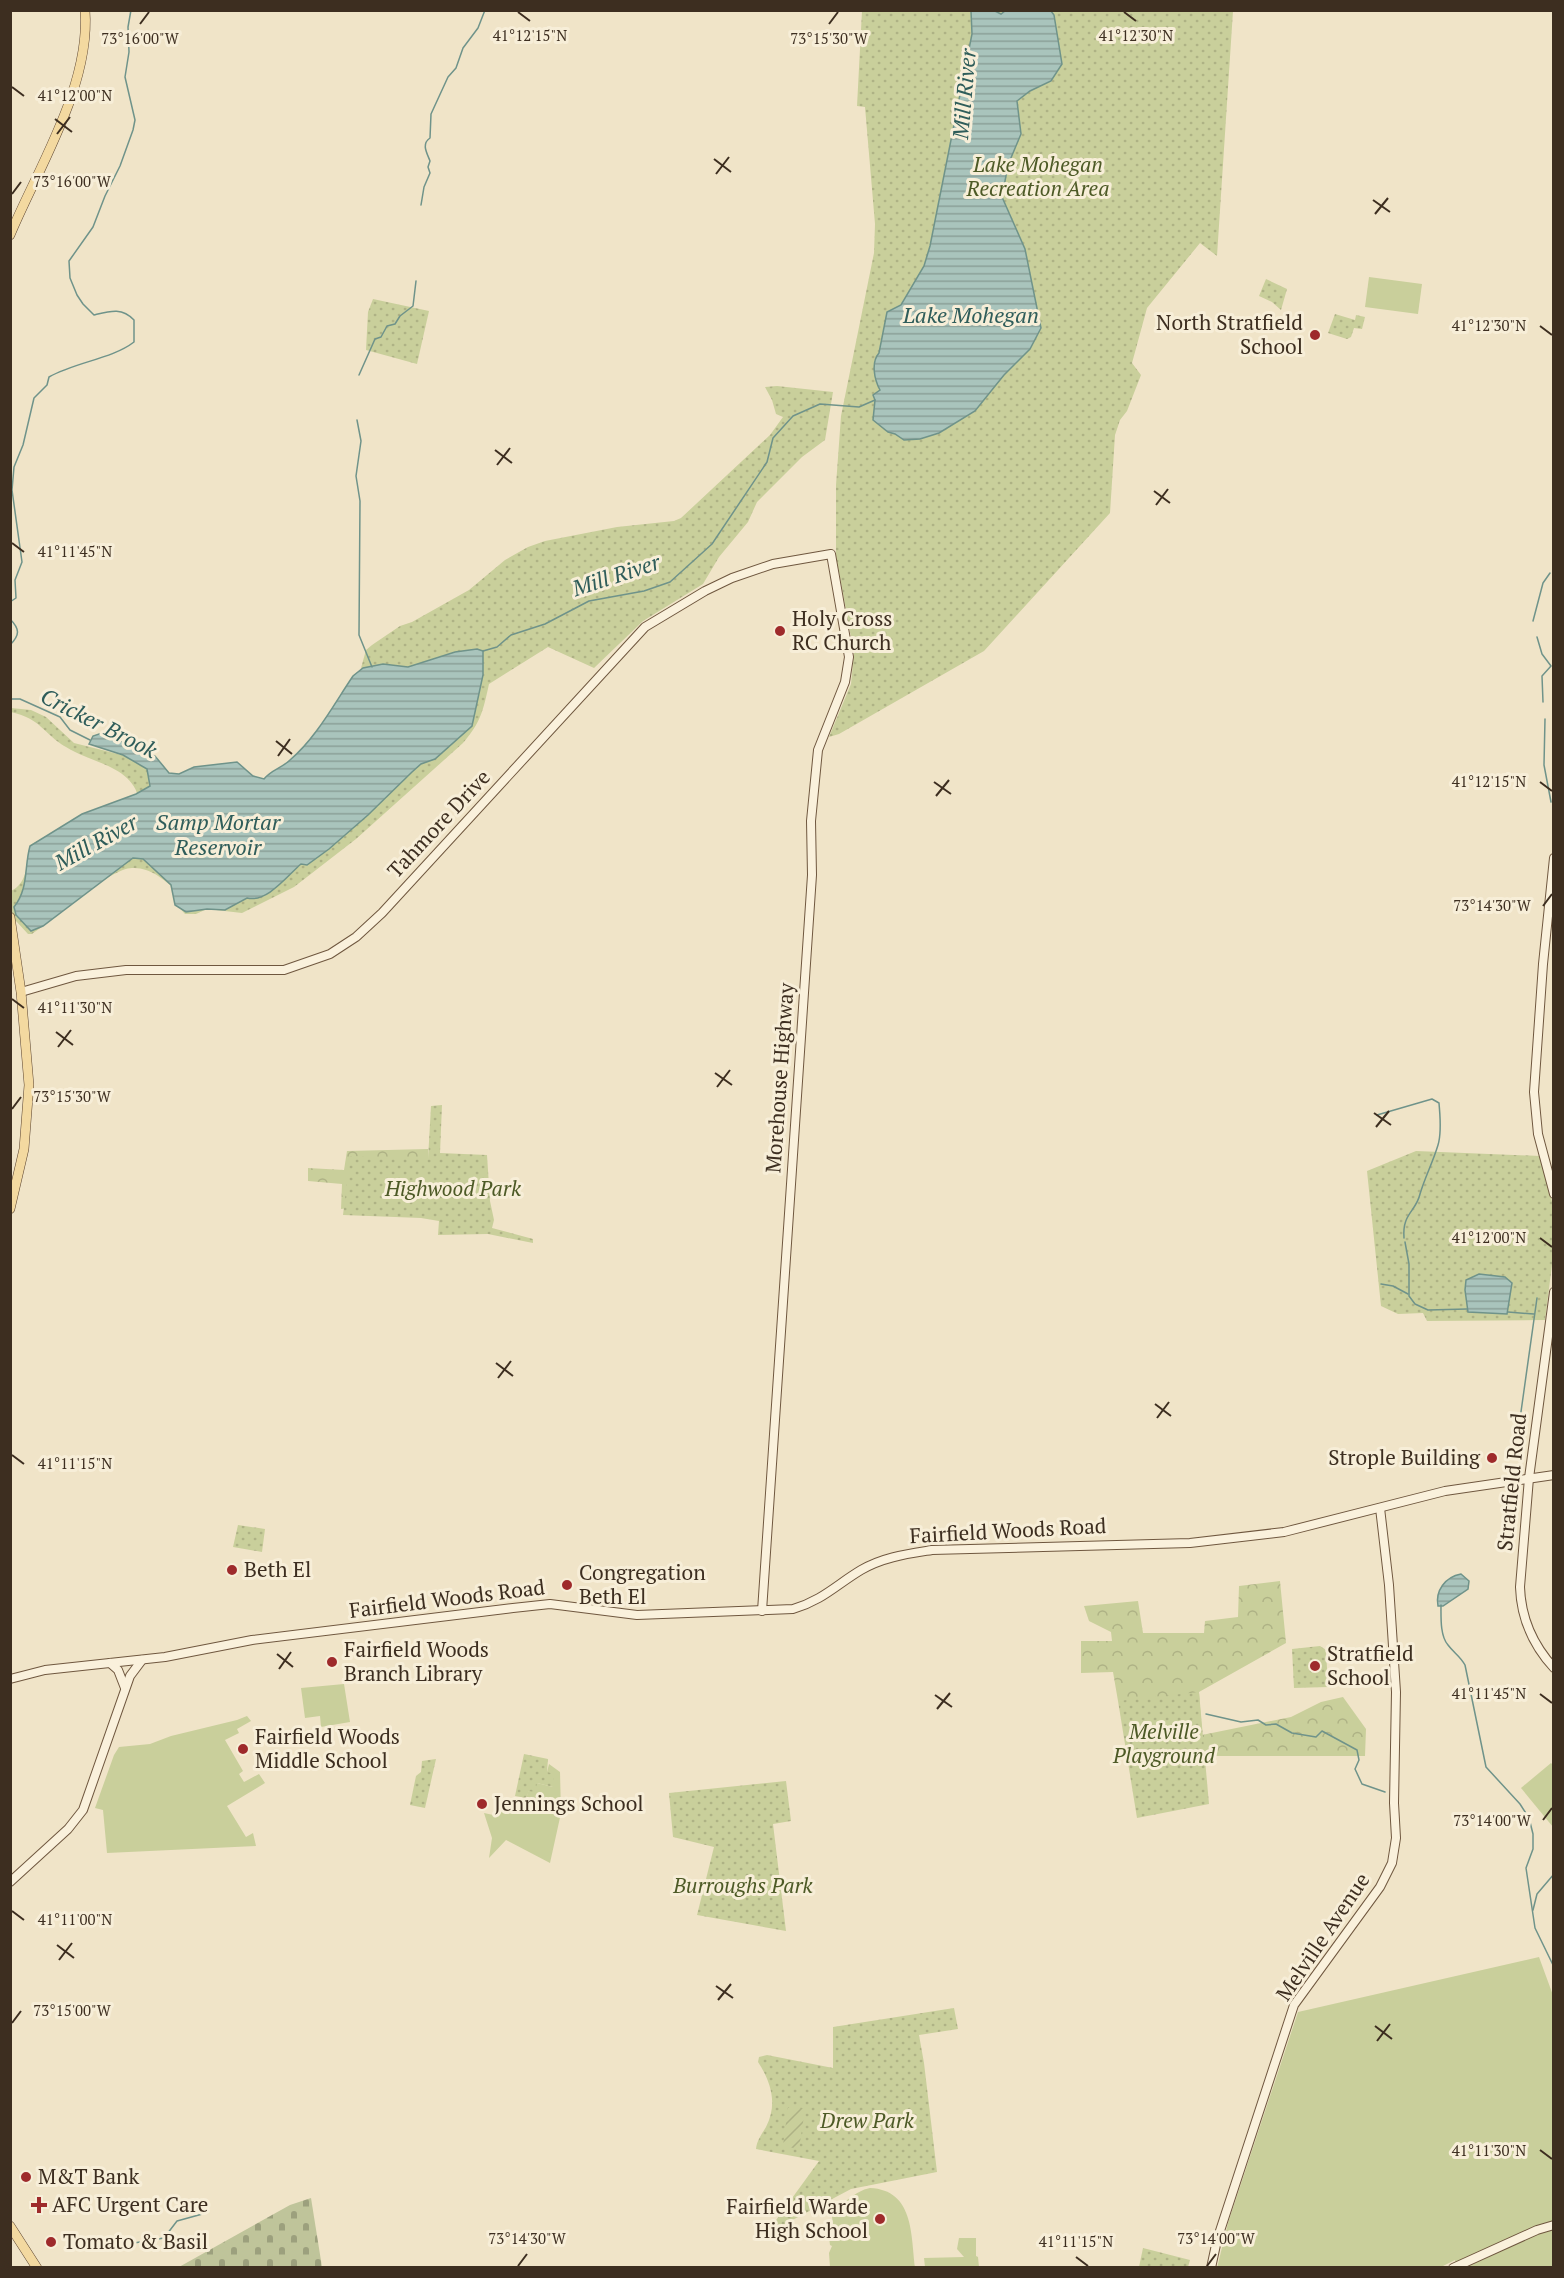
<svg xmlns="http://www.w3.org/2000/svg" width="1564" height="2278" font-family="'PT Serif',serif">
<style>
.grass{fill:#c9cf9b}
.forest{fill:url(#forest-crowns)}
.cemetery{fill:url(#cemetery-stones)}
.park{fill:url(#park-dots)}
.garden{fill:url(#garden-furrows)}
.water{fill:url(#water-rules);stroke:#6f938a;stroke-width:1.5}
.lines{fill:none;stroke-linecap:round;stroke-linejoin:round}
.stream{stroke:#6f938a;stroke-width:1.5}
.secondary-casing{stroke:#6f573f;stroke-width:10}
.primary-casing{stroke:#5b4430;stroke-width:10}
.secondary{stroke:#faf1dc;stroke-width:8}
.primary{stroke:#f3d9a0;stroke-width:9}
.ticks{fill:none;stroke:#3d2e20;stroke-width:2}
.poi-dot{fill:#9e2a2b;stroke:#f7eed8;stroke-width:2}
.labels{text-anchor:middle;stroke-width:6;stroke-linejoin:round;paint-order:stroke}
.park-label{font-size:21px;font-style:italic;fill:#4d5a26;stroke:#f7eed8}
.poi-label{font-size:21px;fill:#3d2e20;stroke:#f7eed8;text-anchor:start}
.street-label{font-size:21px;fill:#3d2e20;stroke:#f7eed8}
.water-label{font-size:22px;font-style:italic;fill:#2f5d5a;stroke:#f7eed8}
.ticks-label{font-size:15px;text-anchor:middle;fill:#3d2e20;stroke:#f7eed8;stroke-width:6;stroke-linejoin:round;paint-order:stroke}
</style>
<defs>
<pattern id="forest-crowns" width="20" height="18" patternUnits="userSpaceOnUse" patternTransform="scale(1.5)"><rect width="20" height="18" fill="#c9cf9b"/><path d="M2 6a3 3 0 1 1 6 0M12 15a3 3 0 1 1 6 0" fill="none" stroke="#aeb285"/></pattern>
<pattern id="cemetery-stones" width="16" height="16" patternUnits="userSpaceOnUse" patternTransform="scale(1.5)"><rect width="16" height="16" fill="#bfc49a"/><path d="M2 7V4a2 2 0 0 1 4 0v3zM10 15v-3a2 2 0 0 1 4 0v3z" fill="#9ca07d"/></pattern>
<pattern id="park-dots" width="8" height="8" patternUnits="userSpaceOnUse" patternTransform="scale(1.5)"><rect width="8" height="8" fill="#c9cf9b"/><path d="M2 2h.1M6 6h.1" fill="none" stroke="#aeb285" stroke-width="1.8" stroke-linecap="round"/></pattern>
<pattern id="garden-furrows" width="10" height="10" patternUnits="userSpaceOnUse" patternTransform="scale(1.5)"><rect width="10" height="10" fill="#c9cf9b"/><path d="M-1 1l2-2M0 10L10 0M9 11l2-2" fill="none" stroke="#aeb285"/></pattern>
<pattern id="water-rules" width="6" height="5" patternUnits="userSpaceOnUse" patternTransform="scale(1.5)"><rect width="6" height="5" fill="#a9c4bc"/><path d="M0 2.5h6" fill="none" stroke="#8ba098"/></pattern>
</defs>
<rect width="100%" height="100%" fill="#f0e4c8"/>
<g class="grass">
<path d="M1369 277 1422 284 1418 314 1365 307Z"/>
<path d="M344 1684 350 1722 321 1727 320 1716 305 1718 301 1688Z"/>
<path d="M247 1716 251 1721 237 1729 239 1733 225 1740 243 1771 239 1774 244 1782 259 1774 265 1783 227 1806 246 1837 253 1833 256 1846 107 1853 103 1810 95 1808 114 1755 119 1747 150 1744 171 1736 237 1720Z"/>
<path d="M1551 1763 1554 1766 1553 1827 1521 1788Z"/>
<path d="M549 1764 560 1772 561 1813 550 1863 506 1840 489 1858 492 1838 484 1813 498 1816 500 1805 523 1810 528 1792 537 1783 553 1787 547 1772Z"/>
<path d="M1539 1957 1554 1998 1553 2267H1456L1455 2260 1439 2268H1217L1228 2223 1298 2012Z"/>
<path d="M870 2188C914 2190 911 2235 915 2267H830L829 2253 832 2246 830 2245 828 2230H825V2227L833 2226 831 2207C846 2205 854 2191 870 2188Z"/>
<path d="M959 2238H976V2256L978 2257 979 2267H925L924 2258 964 2257 957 2249Z"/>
</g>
<g class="forest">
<path d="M428 1149 429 1169 349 1208 341 1209 342 1184 308 1181V1168L344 1170 347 1151Z"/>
<path d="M1280 1581 1286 1643 1199 1692 1202 1735 1291 1717 1321 1702 1343 1697 1366 1729 1365 1756H1204L1198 1700 1118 1701 1113 1672 1081 1673V1641H1112L1111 1632 1089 1621 1084 1606 1138 1601 1143 1633H1204L1205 1621 1238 1617 1239 1586Z"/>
</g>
<path class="cemetery" d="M311 2198 322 2267H179L290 2205Z"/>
<g class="park">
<path d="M862 11H1233L1217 256 1200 243 1147 308 1132 363 1141 375 1127 411 1120 420 1115 435 1110 513 984 651 839 734 829 737 851 684 854 653 836 556V485L841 416 874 253 875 224 865 107 857 106Z"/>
<path d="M1266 279 1287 289 1281 310 1272 302 1259 296Z"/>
<path d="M373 299 429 311 417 364 366 350 368 312Z"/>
<path d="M1335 314 1355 320 1356 315 1365 317 1362 329 1354 328 1351 337 1347 339 1328 333Z"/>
<path d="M777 386 833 392 825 440 802 457 757 502 748 522 719 557 703 584 643 621 594 668 548 647 489 684C483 711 481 722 463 743L356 839 294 887 242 913 207 909 196 914H185L177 905 176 890C163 879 150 867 132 868 110 868 53 920 32 934H28L16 921 11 923V891C29 882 26 863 30 845L45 837 64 834 139 800C133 766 91 763 66 747 42 733 42 719 11 712V708L31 710 46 717 74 743 130 757 167 783 271 792 358 679 366 650 372 645 400 626 412 622 469 590 505 560 528 547 545 541 617 527 674 521 681 518 770 435 783 417 776 414 772 400 765 387Z"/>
<path d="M442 1105 440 1153 487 1155 490 1201 494 1220 492 1228 533 1239V1243L488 1234 438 1235 439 1221 421 1218 343 1215 350 1156 428 1159 431 1106Z"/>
<path d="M1416 1151 1540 1156 1554 1209 1553 1257 1545 1320 1427 1321 1423 1313 1398 1314 1381 1306 1367 1171Z"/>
<path d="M238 1525 265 1529 262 1552 233 1547Z"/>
<path d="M1320 1646 1326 1650 1328 1687 1294 1688 1292 1649Z"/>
<path d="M1199 1692 1209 1804 1137 1818 1118 1701Z"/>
<path d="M524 1754 548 1759 547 1772 554 1774 553 1787 537 1783 535 1792 529 1791 526 1798 515 1796Z"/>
<path d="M436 1759 425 1808 410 1805 416 1776 421 1772 422 1761Z"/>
<path d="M786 1781 791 1821 773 1824 786 1931 697 1915 714 1847 673 1837 669 1793Z"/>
<path d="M954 2008 958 2029 919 2035 924 2063 937 2172 851 2189 766 2234 819 2161 756 2149C757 2140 762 2134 766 2127 778 2104 771 2082 758 2062L759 2057 767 2055 833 2068V2027Z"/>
<path d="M1143 2248 1190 2260 1188 2267H1139Z"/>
</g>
<path class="garden" d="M788 2107 805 2109 799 2149 783 2146Z"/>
<g class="water">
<path d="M971 11H995L1001 14 1005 11H1051L1054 15 1062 64 1051 81 1030 91 1017 101 1021 134 1008 165 1002 197 1025 249 1041 328 1030 349 1004 375 975 411 939 433 920 439 904 440 895 434 888 432 873 420 875 400 873 395 880 390C874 379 871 362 879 353L887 312 901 305 924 266 930 246 972 34Z"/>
<path d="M477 649 483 651V675L472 726 435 759 421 764 412 772 368 815 329 849 307 865 301 864C287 876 267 903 247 898L225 910 207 909 186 912 175 905 171 885 143 859 133 858 43 926 31 931 16 915 14 907C29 888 24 867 30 846L82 814 136 794 150 786 147 769 123 755 89 744 93 736 102 733 155 756 169 773 179 774 194 767 237 762 253 776 264 779C271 770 282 768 290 760 316 738 334 704 353 676L363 668 383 664 408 667 455 652Z"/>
<path d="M1479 1274 1505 1277 1512 1283 1507 1314 1468 1312 1465 1290 1466 1280Z"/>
<path d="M1461 1574 1469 1581 1468 1589 1443 1606H1438C1435 1591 1445 1577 1461 1574Z"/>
</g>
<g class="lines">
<g class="stream">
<path d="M421 205 424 187 430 173 428 167 430 161C427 153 421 144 430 138L431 114 448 77 456 68 463 48 478 28 485 10"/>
<path d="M359 375 375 339 381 337 387 326 395 324 400 316 413 306 416 281"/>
<path d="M357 420 361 441 356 476 360 501 359 635 372 667"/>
<path d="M10 602 16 598 15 580 22 562 12 490 14 467 23 445 34 398 47 385 49 377C75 362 112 359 134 342V320C122 307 110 311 94 315L83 304 77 295 70 278 69 261 93 227 105 196 120 166 133 130 135 120 125 77 129 52 128 27 131 10"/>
<path d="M10 619C20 629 20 635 10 645"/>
<path d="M1533 621 1543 583 1550 573"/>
<path d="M1537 637 1542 654 1551 666 1542 676 1543 702"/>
<path d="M483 651 497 647 511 635 545 624 589 601 644 591 670 582 712 544 767 462 773 438 793 416 820 404 859 407 875 400"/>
<path d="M10 699H20L60 717 70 730 90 740"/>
<path d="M1545 719 1544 765 1551 802"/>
<path d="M1377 1115 1432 1099 1439 1103C1440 1116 1442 1132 1438 1145 1433 1162 1425 1177 1420 1194 1416 1212 1402 1213 1404 1238"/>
<path d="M1405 1242 1409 1264V1296L1415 1304 1428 1310 1467 1309"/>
<path d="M1381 1284 1393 1286 1408 1294"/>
<path d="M1508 1312 1534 1314"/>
<path d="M1519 1426 1537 1298"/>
<path d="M1510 1503 1511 1492"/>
<path d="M1441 1605C1441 1617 1440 1636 1448 1645 1454 1653 1460 1656 1465 1665L1486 1767 1520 1804 1529 1818 1533 1834V1849L1526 1868 1535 1928 1554 1967"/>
<path d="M1206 1714 1241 1722 1258 1720 1266 1725 1276 1724 1292 1733 1316 1737 1322 1731 1357 1750 1359 1760 1355 1769 1362 1784 1385 1792"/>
<path d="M1533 1910 1537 1894 1554 1874"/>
<path d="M93 2243 118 2242 123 2248 130 2249 134 2243 164 2238 177 2221 206 2213"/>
</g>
<defs>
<g id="secondary">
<path d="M1554 858 1543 964 1534 1092 1538 1134 1554 1194"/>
<path d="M21 992 76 976 126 970H284L330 954 356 937 382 913 645 627 705 591 732 578 773 564 831 554 849 657 845 682 818 750 811 821 812 875 762 1611"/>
<path d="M1554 1292 1529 1478 1520 1587C1521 1618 1533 1645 1554 1668"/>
<path d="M110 1663 118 1670 125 1688"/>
<path d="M10 1679 45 1670 165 1657 252 1640 513 1608 550 1604 637 1615 793 1609C823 1600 836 1585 861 1570 883 1557 907 1554 932 1550L1190 1543 1284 1532 1445 1491 1554 1475"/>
<path d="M10 1882 68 1829 83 1810 130 1676 142 1660"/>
<path d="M1211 2268 1217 2240 1294 2005 1380 1887 1392 1863 1396 1838 1394 1803 1396 1692 1389 1585 1380 1508"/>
<path d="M1453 2268 1537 2230 1554 2225"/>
</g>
<g id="primary">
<path d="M10 235C38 168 91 85 85 10"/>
<path d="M10 917 21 992 29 1085 24 1149 10 1209"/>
<path d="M10 2226 37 2268"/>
</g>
</defs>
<use href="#secondary" class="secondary-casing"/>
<use href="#primary" class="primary-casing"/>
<use href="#secondary" class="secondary"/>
<use href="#primary" class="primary"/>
</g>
<path class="ticks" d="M518 12 530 21M1124 12 1136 21M140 24 149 12M829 24 838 12M12 87 24 96M55 119 72 132M57 134 70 117M714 159 731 172M716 174 729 157M12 194 21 182M1373 200 1390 212M1375 214 1388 198M1540 326 1552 335M495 450 512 463M497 465 510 448M1154 491 1170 503M1156 505 1168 489M12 543 24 552M276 741 292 754M278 756 290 739M934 782 951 794M1540 782 1552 791M936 796 949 780M1543 906 1552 894M12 999 24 1008M56 1032 73 1045M58 1047 71 1030M715 1073 732 1085M717 1087 730 1070M12 1109 21 1097M1374 1113 1391 1125M1376 1127 1389 1111M1540 1238 1552 1247M496 1363 513 1376M498 1378 511 1361M1155 1404 1171 1416M1157 1418 1169 1402M12 1455 24 1464M277 1654 293 1667M279 1669 291 1652M1540 1694 1552 1703M935 1695 952 1707M937 1709 950 1693M1543 1820 1552 1808M12 1911 24 1920M57 1945 74 1958M59 1960 72 1943M716 1986 733 1998M718 2000 731 1984M12 2023 21 2011M1375 2026 1392 2039M1377 2041 1390 2024M1540 2150 1552 2159M1076 2257 1088 2266M518 2266 527 2254M1207 2266 1216 2254"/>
<g class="poi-dot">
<circle cx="1315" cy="335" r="6"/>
<circle cx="780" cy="631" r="6"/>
<circle cx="1492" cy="1458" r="6"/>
<circle cx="232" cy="1570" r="6"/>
<circle cx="567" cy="1585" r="6"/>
<circle cx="332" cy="1662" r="6"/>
<circle cx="1315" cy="1666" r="6"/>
<circle cx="243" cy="1749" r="6"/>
<circle cx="482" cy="1804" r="6"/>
<circle cx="26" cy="2177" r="6"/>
<path d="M36 2196h6v6h6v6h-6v6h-6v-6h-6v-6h6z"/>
<circle cx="880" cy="2219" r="6"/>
<circle cx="51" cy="2242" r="6"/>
</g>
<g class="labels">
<g class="park-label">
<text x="1038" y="172">Lake Mohegan<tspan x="1038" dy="24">Recreation Area</tspan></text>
<text x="453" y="1196">Highwood Park</text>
<text x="1164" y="1739">Melville<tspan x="1164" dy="24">Playground</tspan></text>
<text x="743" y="1893">Burroughs Park</text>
<text x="867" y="2128">Drew Park</text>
</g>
<g class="poi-label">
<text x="1303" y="330" text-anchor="end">North Stratfield<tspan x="1303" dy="24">School</tspan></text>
<text x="792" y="626">Holy Cross<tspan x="792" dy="24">RC Church</tspan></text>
<text x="1480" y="1465" text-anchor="end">Strople Building</text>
<text x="244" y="1577">Beth El</text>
<text x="579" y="1580">Congregation<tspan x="579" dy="24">Beth El</tspan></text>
<text x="344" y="1657">Fairfield Woods<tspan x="344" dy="24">Branch Library</tspan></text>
<text x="1327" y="1661">Stratfield<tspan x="1327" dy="24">School</tspan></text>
<text x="255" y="1744">Fairfield Woods<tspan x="255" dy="24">Middle School</tspan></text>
<text x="494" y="1811">Jennings School</text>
<text x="38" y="2184">M&amp;T Bank</text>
<text x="52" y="2212">AFC Urgent Care</text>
<text x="868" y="2214" text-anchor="end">Fairfield Warde<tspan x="868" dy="24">High School</tspan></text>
<text x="63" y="2249">Tomato &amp; Basil</text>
</g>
<g class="street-label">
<text transform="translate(439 824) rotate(-47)" y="7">Tahmore Drive</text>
<text transform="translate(780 1078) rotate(-86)" y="7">Morehouse Highway</text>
<text transform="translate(1512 1482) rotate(-84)" y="7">Stratfield Road</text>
<text transform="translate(1008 1531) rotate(-3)" y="7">Fairfield Woods Road</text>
<text transform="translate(447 1599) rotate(-7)" y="7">Fairfield Woods Road</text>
<text transform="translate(1323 1937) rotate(-56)" y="7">Melville Avenue</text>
</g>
<g class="water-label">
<text transform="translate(964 94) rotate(-85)" y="8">Mill River</text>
<text x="971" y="323">Lake Mohegan</text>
<text transform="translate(616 575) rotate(-18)" y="8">Mill River</text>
<text transform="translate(99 723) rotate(27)" y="8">Cricker Brook</text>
<text x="218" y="830">Samp Mortar<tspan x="218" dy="25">Reservoir</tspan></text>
<text transform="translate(96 842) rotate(-29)" y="8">Mill River</text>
</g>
</g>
<g class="ticks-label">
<text x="530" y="41">41°12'15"N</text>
<text x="1136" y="41">41°12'30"N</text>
<text x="140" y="44">73°16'00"W</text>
<text x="829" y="44">73°15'30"W</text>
<text x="75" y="101">41°12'00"N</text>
<text x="72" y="187">73°16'00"W</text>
<text x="1489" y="331">41°12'30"N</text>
<text x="75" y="557">41°11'45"N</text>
<text x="1489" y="787">41°12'15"N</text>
<text x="1492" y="911">73°14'30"W</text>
<text x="75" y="1013">41°11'30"N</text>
<text x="72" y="1102">73°15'30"W</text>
<text x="1489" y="1243">41°12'00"N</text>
<text x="75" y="1469">41°11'15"N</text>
<text x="1489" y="1699">41°11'45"N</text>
<text x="1492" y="1826">73°14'00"W</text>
<text x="75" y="1925">41°11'00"N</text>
<text x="72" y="2016">73°15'00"W</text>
<text x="1489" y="2156">41°11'30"N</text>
<text x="527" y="2244">73°14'30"W</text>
<text x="1216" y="2244">73°14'00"W</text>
<text x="1076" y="2247">41°11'15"N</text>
</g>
<rect width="1564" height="2278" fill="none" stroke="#3d2e20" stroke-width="24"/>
</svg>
